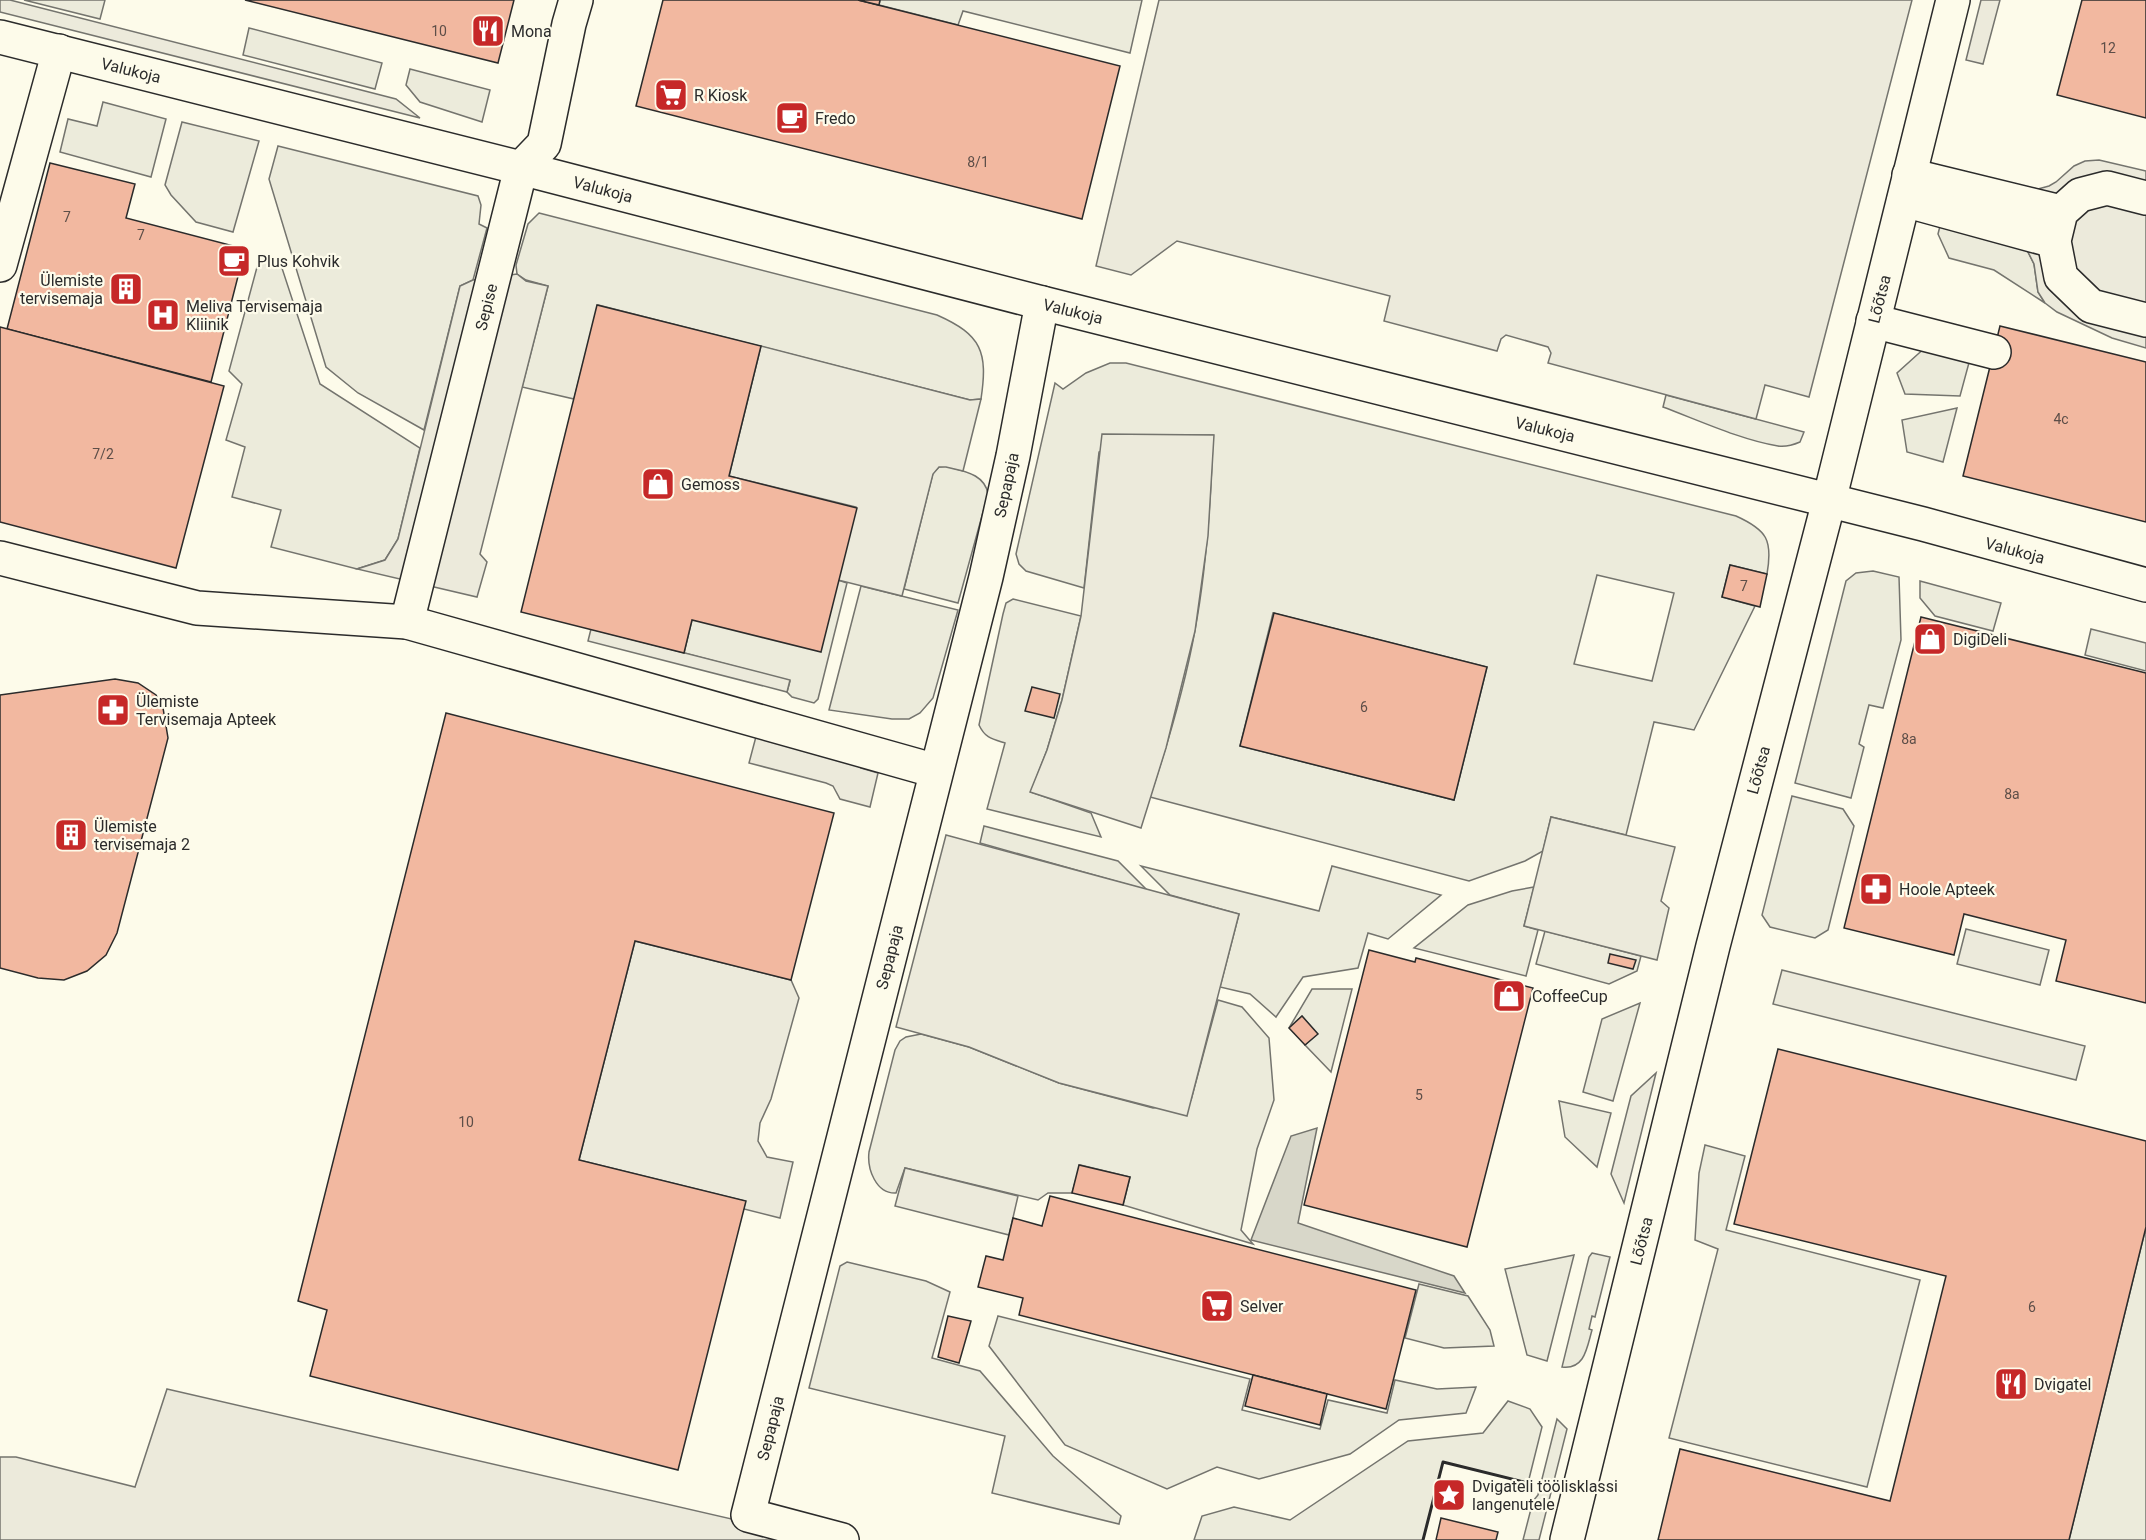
<svg xmlns="http://www.w3.org/2000/svg" width="2146" height="1540" font-family="Roboto,sans-serif">
<style>
.green{fill:#ecebdb;stroke:#74746e;stroke-width:1.5;fill-rule:evenodd}
.parking{fill:#eceadb;stroke:#74746e;stroke-width:1.5}
.water{fill:#d8d7c9;stroke:#74746e;stroke-width:1.5}
.building{fill:#f2b8a0;stroke:#2b2b2b;stroke-width:1.5}
.lines{fill:none;stroke-linecap:round;stroke-linejoin:round}
.minor-casing{stroke:#2b2b2b;stroke-width:36}
.minor{stroke:#fdfbea;stroke-width:33}
.wall{stroke:#2b2b2b;stroke-width:3}
.labels{text-anchor:middle;stroke-width:4.5;stroke-linejoin:round;paint-order:stroke}
.number-label{font-size:14px;fill:#5d4e48}
.poi-label{font-size:16px;fill:#2b2b2b;stroke:#fdfbea;text-anchor:start}
.street-label{font-size:16px;fill:#2b2b2b;stroke:#fdfbea}
</style>
<rect width="100%" height="100%" fill="#fdfbea"/>
<g class="green">
<path d="M24 0H105L100 19Z"/>
<path d="M880 0H1142L1130 53 963 11 958 25 879 5Z"/>
<path d="M249 28 382 63 375 89 243 55Z"/>
<path d="M410 69 490 90 482 122 420 102 406 85Z"/>
<path d="M103 102 166 119 151 177 60 152 68 119 97 126Z"/>
<path d="M182 122 259 141 233 232 196 222 171 195 165 185Z"/>
<path d="M278 146 478 196 481 205 479 224 487 228 473 280 460 286 424 430 358 393 326 367 269 179Z"/>
<path d="M539 213 937 315C982 335 988 352 981 399L970 400 598 305 574 399 522 387 548 286 526 280 517 274 516 265 528 224Z"/>
<path d="M1941 222 2027 250 2034 264 2038 292 2045 303 1994 270 1949 258 1938 234Z"/>
<path d="M260 256 280 262 320 384 420 448 398 539 385 560 357 569 271 547 281 510 232 497 245 447 226 440 242 384 229 371Z"/>
<path d="M1928 345 1970 359 1960 396 1905 394 1897 373Z"/>
<path d="M1110 363H1126L1736 516C1767 530 1773 540 1767 574L1730 565 1722 597 1755 606 1694 730 1654 722 1626 835 1551 817 1543 851 1525 861 1469 881 1150 797C1168 743 1185 686 1195 630 1207 566 1211 500 1213 435H1138L1099 452 1084 588 1026 571 1019 564 1016 554 1055 383 1063 389 1086 373ZM1597 575 1674 593 1652 681 1574 664ZM1273 613 1487 667 1454 800 1240 746Z"/>
<path d="M1666 395 1804 432 1800 442C1793 445 1785 447 1778 446 1741 440 1698 420 1663 407Z"/>
<path d="M1957 408 1943 462 1907 452 1902 420Z"/>
<path d="M946 466C963 471 985 474 988 494L958 603 904 589 933 473 939 467Z"/>
<path d="M1873 571 1899 577 1901 640 1883 708 1869 705 1859 744 1864 747 1851 798 1795 783 1846 581 1856 573Z"/>
<path d="M838 580 847 583 818 699 814 703 792 697 787 692 790 681 684 653 692 620Z"/>
<path d="M1920 581 2001 603 1993 631 1935 616 1920 598Z"/>
<path d="M861 586 958 610 933 698 920 713 909 719H892L829 710Z"/>
<path d="M1013 599 1081 616 1062 700 1047 750 1031 792 1091 813 1101 837 987 809 1005 743C992 739 985 738 979 725L1003 614 1006 603Z"/>
<path d="M2091 629 2146 643V671L2085 655Z"/>
<path d="M1792 796 1843 809 1854 826 1828 930 1815 938 1770 927 1762 915Z"/>
<path d="M984 826 1118 861 1147 890 980 843Z"/>
<path d="M1141 866 1319 911 1332 866 1441 895 1388 939 1368 933 1358 968 1303 977 1276 1017 1250 994 1220 987 1239 914 1170 895Z"/>
<path d="M1534 887 1524 926 1538 930 1526 976 1414 948 1468 905 1512 891Z"/>
<path d="M1545 931 1641 956 1637 971 1609 984 1536 964Z"/>
<path d="M1312 989H1352L1331 1072 1305 1045 1317 1034 1302 1016 1289 1028Z"/>
<path d="M1218 1000 1242 1007 1269 1038 1274 1100 1257 1149 1241 1230 1253 1244 1123 1205 1130 1177 1080 1165 1072 1193H1048L1038 1200 905 1168 896 1193C876 1194 867 1169 869 1152L895 1050 900 1041 906 1037 921 1034 969 1047 1059 1083 1153 1108 1191 1100Z"/>
<path d="M1640 1003 1613 1101 1583 1092 1602 1019Z"/>
<path d="M1559 1101 1611 1113 1597 1167 1565 1137Z"/>
<path d="M1705 1145 1745 1156 1726 1230 1920 1280 1867 1487 1669 1438 1718 1249 1695 1240 1699 1173Z"/>
<path d="M2146 1227V1540H2069Z"/>
<path d="M1592 1253 1610 1257 1595 1317 1592 1316 1589 1329 1592 1330C1587 1347 1585 1370 1562 1367L1589 1257Z"/>
<path d="M1574 1255 1547 1361 1527 1355 1505 1269Z"/>
<path d="M847 1262 926 1281 950 1292 932 1358 980 1371 1053 1456 1121 1516 1119 1524 992 1493 1005 1436 809 1388 840 1266Z"/>
<path d="M1419 1284 1468 1296 1490 1330 1494 1346 1444 1348 1405 1338Z"/>
<path d="M998 1316 1250 1379 1242 1410 1320 1429 1328 1400 1387 1413 1395 1380 1437 1389 1476 1387 1466 1413 1399 1420 1350 1454 1259 1479 1217 1467 1167 1489 1065 1445 989 1346Z"/>
<path d="M1508 1401 1530 1409 1542 1427 1528 1483 1443 1462 1423 1540H1194L1202 1516 1234 1507 1290 1520 1408 1441 1483 1433Z"/>
<path d="M1557 1419 1567 1429 1539 1540H1523L1533 1501 1538 1495Z"/>
</g>
<g class="parking">
<path d="M0 0H10L396 99 420 118 0 12Z"/>
<path d="M1159 0H1912L1809 397 1765 385 1756 419 1548 363 1551 353 1548 347 1506 335 1501 339 1497 351 1384 321 1390 296 1177 241 1131 275 1096 266Z"/>
<path d="M1981 0H2000L1983 64 1966 60Z"/>
<path d="M2099 160 2146 171V348L2112 338 2057 312 2045 303 2038 292 2034 264 2027 250 2026 187 2038 189 2049 186 2056 182 2074 166 2085 161Z"/>
<path d="M517 274 526 281 548 286 480 554 487 562 477 597 357 569 385 560 398 539 460 286 473 280Z"/>
<path d="M761 346 970 400 981 399 963 471 946 467H939L933 474 902 596 838 580 856 507 729 476Z"/>
<path d="M1102 434 1214 435 1208 536 1195 631 1166 748 1141 828 1030 792 1047 750 1062 700 1081 616Z"/>
<path d="M591 629 790 680 787 692 588 641Z"/>
<path d="M758 729 832 749 861 768 878 773 870 807 840 799 833 786 826 783 749 763Z"/>
<path d="M1551 817 1675 847 1661 901 1669 908 1657 960 1524 926Z"/>
<path d="M946 835 1239 914 1187 1116 1059 1083 969 1047 896 1027Z"/>
<path d="M1966 929 2049 950 2040 985 1957 964Z"/>
<path d="M635 941 791 980 799 998 771 1099 760 1123 758 1141 767 1157 793 1162 780 1218 744 1209 745 1201 579 1160Z"/>
<path d="M1782 970 2085 1046 2076 1080 1773 1004Z"/>
<path d="M1656 1073 1624 1203 1611 1174 1631 1096Z"/>
<path d="M905 1168 1018 1196 1009 1235 895 1206Z"/>
<path d="M167 1389 823 1540H0V1457H16L135 1487Z"/>
</g>
<path class="water" d="M1317 1128 1298 1223 1454 1276 1465 1293 1251 1240 1291 1136Z"/>
<g class="building">
<path d="M245 0H514L498 63Z"/>
<path d="M663 0H858L1120 66 1082 219 636 106Z"/>
<path d="M858 0H880L879 5Z"/>
<path d="M2082 0H2146V118L2057 95Z"/>
<path d="M50 163 135 184 126 218 245 249 211 382 7 329Z"/>
<path d="M597 305 761 346 729 476 857 508 821 652 692 620 684 653 521 612Z"/>
<path d="M2000 326 2146 362V522L1963 476Z"/>
<path d="M0 327 224 386 176 568 0 522Z"/>
<path d="M1730 565 1767 574 1760 607 1722 597Z"/>
<path d="M1274 613 1487 667 1454 800 1240 746Z"/>
<path d="M1921 617 2146 673V1003L2056 981 2066 940 1964 914 1954 955 1844 928Z"/>
<path d="M115 679 138 683 156 695 163 708 168 738 117 933 106 955 87 971 64 980 38 978 0 968V695Z"/>
<path d="M1032 687 1060 694 1054 718 1025 711Z"/>
<path d="M446 713 834 813 791 980 635 941 579 1160 746 1201 678 1470 310 1376 327 1310 298 1301Z"/>
<path d="M1369 950 1415 962 1416 958 1533 988 1467 1247 1304 1205Z"/>
<path d="M1610 954 1636 960 1633 969 1608 963Z"/>
<path d="M1302 1016 1318 1034 1305 1045 1289 1028Z"/>
<path d="M1778 1049 2146 1141V1227L2069 1540H1658L1680 1449 1890 1501 1946 1276 1734 1224Z"/>
<path d="M1079 1165 1130 1177 1123 1205 1072 1193Z"/>
<path d="M1050 1196 1416 1290 1386 1409 1019 1315 1023 1298 978 1287 986 1256 1003 1260 1013 1218 1042 1226Z"/>
<path d="M948 1316 971 1321 959 1363 938 1357Z"/>
<path d="M1253 1375 1327 1394 1320 1425 1245 1406Z"/>
<path d="M1441 1518 1498 1532 1496 1540H1436Z"/>
</g>
<g class="lines">
<defs>
<g id="minor">
<path d="M0 37 521 168 1042 303 1923 524 2146 585"/>
<path d="M1909 175 2061 212"/>
<path d="M2146 198 2107 188 2080 195 2061 212 2054 241 2061 277 2091 306 2146 320"/>
<path d="M1904 200 2054 241"/>
<path d="M0 265 59 51"/>
<path d="M1873 321 1994 352"/>
<path d="M0 558 197 608 407 622 936 771"/>
<path d="M407 622 521 168 544 144 569 24 576 0"/>
<path d="M842 1540 748 1515 986 577 1013 456 1042 303"/>
<path d="M1567 1540 1713 946 1829 501 1953 0"/>
</g>
</defs>
<use href="#minor" class="minor-casing"/>
<use href="#minor" class="minor"/>
<path class="wall" d="M1423 1540 1443 1462 1528 1483"/>
</g>
<defs>
<symbol id="restaurant-square" viewBox="-11 -11 22 22"><rect x="-9" y="-9" width="18" height="18" rx="4" fill="#c62828" stroke="#fdfbea"/><path d="M-5-6h1v4h1v-4h1v4h1v-4h1v5L-1.5 .5V6h-2V.5L-5-1ZM5-6V6H3V1.5H1.5Q1.5-4 5-6Z" fill="#fff"/></symbol>
<symbol id="supermarket-square" viewBox="-11 -11 22 22"><rect x="-9" y="-9" width="18" height="18" rx="4" fill="#c62828" stroke="#fdfbea"/><path d="M-6-5.5h2.5l.6 2H6L4.5 2H-2.5L-4.4-4H-6ZM-1.5 3.2a1.3 1.3 0 1 0 .1 0ZM3 3.2a1.3 1.3 0 1 0 .1 0Z" fill="#fff"/></symbol>
<symbol id="cafe-square" viewBox="-11 -11 22 22"><rect x="-9" y="-9" width="18" height="18" rx="4" fill="#c62828" stroke="#fdfbea"/><path d="M-5.5-4.5H6V0H3Q3 3.5 0 3.5H-2.5Q-5.5 3.5-5.5 0ZM3-3.2v2h1.7v-2ZM-6 4.5H4V6H-6Z" fill="#fff"/></symbol>
<symbol id="building-square" viewBox="-11 -11 22 22"><rect x="-9" y="-9" width="18" height="18" rx="4" fill="#c62828" stroke="#fdfbea"/><path d="M-4-6H4V6H1V3H-1V6H-4ZM-2.5-4.3h1.7v1.8h-1.7ZM.8-4.3h1.7v1.8H.8ZM-2.5-1h1.7V.8h-1.7ZM.8-1h1.7V.8H.8Z" fill="#fff"/></symbol>
<symbol id="hospital-square" viewBox="-11 -11 22 22"><rect x="-9" y="-9" width="18" height="18" rx="4" fill="#c62828" stroke="#fdfbea"/><path d="M-5-5h3v3.5h4V-5h3V5h-3V1.5h-4V5h-3Z" fill="#fff"/></symbol>
<symbol id="shop-square" viewBox="-11 -11 22 22"><rect x="-9" y="-9" width="18" height="18" rx="4" fill="#c62828" stroke="#fdfbea"/><path d="M-5-2.5h2.3a2.7 3.5 0 0 1 5.4 0H5L5.5 6h-11ZM-1.5-2.5h3a1.5 2.3 0 0 0-3 0Z" fill="#fff"/></symbol>
<symbol id="pharmacy-square" viewBox="-11 -11 22 22"><rect x="-9" y="-9" width="18" height="18" rx="4" fill="#c62828" stroke="#fdfbea"/><path d="M-2-6h4v4h4v4h-4v4h-4v-4h-4v-4h4Z" fill="#fff"/></symbol>
<symbol id="sight-square" viewBox="-11 -11 22 22"><rect x="-9" y="-9" width="18" height="18" rx="4" fill="#c62828" stroke="#fdfbea"/><path d="M0-6L1.8-2.2L6-1.7L2.9 1.2L3.7 5.4L0 3.3L-3.7 5.4L-2.9 1.2L-6-1.7L-1.8-2.2Z" fill="#fff"/></symbol>
</defs>
<g fill-rule="evenodd">
<use href="#restaurant-square" x="469" y="12" width="38" height="38"/>
<use href="#supermarket-square" x="652" y="76" width="38" height="38"/>
<use href="#cafe-square" x="773" y="99" width="38" height="38"/>
<use href="#cafe-square" x="215" y="242" width="38" height="38"/>
<use href="#building-square" x="107" y="270" width="38" height="38"/>
<use href="#hospital-square" x="144" y="296" width="38" height="38"/>
<use href="#shop-square" x="639" y="465" width="38" height="38"/>
<use href="#shop-square" x="1911" y="620" width="38" height="38"/>
<use href="#pharmacy-square" x="94" y="691" width="38" height="38"/>
<use href="#building-square" x="52" y="816" width="38" height="38"/>
<use href="#pharmacy-square" x="1857" y="870" width="38" height="38"/>
<use href="#shop-square" x="1490" y="977" width="38" height="38"/>
<use href="#supermarket-square" x="1198" y="1287" width="38" height="38"/>
<use href="#restaurant-square" x="1992" y="1365" width="38" height="38"/>
<use href="#sight-square" x="1430" y="1476" width="38" height="38"/>
</g>
<g class="labels">
<g class="number-label">
<text x="439" y="36">10</text>
<text x="2108" y="53">12</text>
<text x="978" y="167">8/1</text>
<text x="67" y="222">7</text>
<text x="141" y="240">7</text>
<text x="2061" y="424">4c</text>
<text x="103" y="459">7/2</text>
<text x="1744" y="591">7</text>
<text x="1364" y="712">6</text>
<text x="1909" y="744">8a</text>
<text x="2012" y="799">8a</text>
<text x="1419" y="1100">5</text>
<text x="466" y="1127">10</text>
<text x="2032" y="1312">6</text>
</g>
<g class="poi-label">
<text x="511" y="37">Mona</text>
<text x="694" y="101">R Kiosk</text>
<text x="815" y="124">Fredo</text>
<text x="257" y="267">Plus Kohvik</text>
<text x="103" y="286" text-anchor="end">Ülemiste<tspan x="103" dy="18">tervisemaja</tspan></text>
<text x="186" y="312">Meliva Tervisemaja<tspan x="186" dy="18">Kliinik</tspan></text>
<text x="681" y="490">Gemoss</text>
<text x="1953" y="645">DigiDeli</text>
<text x="136" y="707">Ülemiste<tspan x="136" dy="18">Tervisemaja Apteek</tspan></text>
<text x="94" y="832">Ülemiste<tspan x="94" dy="18">tervisemaja 2</tspan></text>
<text x="1899" y="895">Hoole Apteek</text>
<text x="1532" y="1002">CoffeeCup</text>
<text x="1240" y="1312">Selver</text>
<text x="2034" y="1390">Dvigatel</text>
<text x="1472" y="1492">Dvigateli töölisklassi<tspan x="1472" dy="18">langenutele</tspan></text>
</g>
<g class="street-label">
<text transform="translate(131 70) rotate(14)" y="6">Valukoja</text>
<text transform="translate(603 189) rotate(15)" y="6">Valukoja</text>
<text transform="translate(1879 299) rotate(-76)" y="6">Lõõtsa</text>
<text transform="translate(486 307) rotate(-76)" y="6">Sepise</text>
<text transform="translate(1073 311) rotate(14)" y="6">Valukoja</text>
<text transform="translate(1545 429) rotate(14)" y="6">Valukoja</text>
<text transform="translate(1006 485) rotate(-78)" y="6">Sepapaja</text>
<text transform="translate(2015 550) rotate(15)" y="6">Valukoja</text>
<text transform="translate(1758 770) rotate(-75)" y="6">Lõõtsa</text>
<text transform="translate(889 957) rotate(-76)" y="6">Sepapaja</text>
<text transform="translate(1641 1241) rotate(-76)" y="6">Lõõtsa</text>
<text transform="translate(770 1428) rotate(-76)" y="6">Sepapaja</text>
</g>
</g>
</svg>
